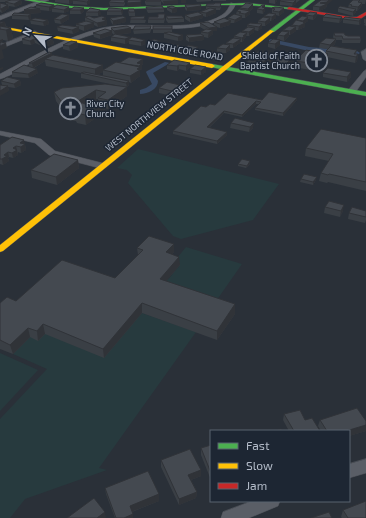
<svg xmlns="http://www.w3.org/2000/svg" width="366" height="518" font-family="'Exo 2',sans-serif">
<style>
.green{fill:#273a3e}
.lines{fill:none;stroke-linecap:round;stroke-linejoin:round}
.canal{fill:#384963;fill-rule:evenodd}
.street-casing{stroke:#484c53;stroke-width:1}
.fast-casing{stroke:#484c53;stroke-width:1}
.slow-casing{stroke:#484c53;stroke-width:1}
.jam-casing{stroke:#484c53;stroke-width:1}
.street{fill:#5a5e66;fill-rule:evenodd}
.fast{fill:#4caf50;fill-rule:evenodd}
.slow{fill:#ffc107;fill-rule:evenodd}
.jam{fill:#c62828;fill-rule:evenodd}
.wall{fill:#3a3f45;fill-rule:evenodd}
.shaded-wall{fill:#303338}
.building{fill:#444950;stroke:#303338}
.labels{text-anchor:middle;stroke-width:3;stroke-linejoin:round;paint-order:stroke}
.far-street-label{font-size:9px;fill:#b4bcc9;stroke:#1d2633}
.far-poi-label{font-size:9px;fill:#b4bcc9;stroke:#1d2633;text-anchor:end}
</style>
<rect width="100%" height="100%" fill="#2a3038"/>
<g class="green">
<path d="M138 149 279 184 253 220 181 239 173 236 128 183 132 175 127 170 117 168Z"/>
<path d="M186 247 242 264 214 304 161 288 179 266 173 263Z"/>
<path d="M142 313 196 332 99 468 107 470 25 499 10 518H0V419L47 369 13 354 30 337Z"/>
<path d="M0 353 38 370 0 411Z"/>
</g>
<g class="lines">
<g class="canal">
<path d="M271 39 309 47 357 51 360 53 357 55 309 51 269 42V40Z"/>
<path d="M165 62 170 63 153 73 158 81C158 89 148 94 140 94V90L146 88 152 84 146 72 147 71Z"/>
</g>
<defs>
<g id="street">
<path d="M41 0H49L0 20V16Z"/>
<path d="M231 3 236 4C221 38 150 26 120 29 88 32 60 47 32 62 22 68 11 76 0 79V74C33 57 65 37 102 28 137 20 193 34 222 15 227 12 229 7 231 3Z"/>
<path d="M35 31 38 33 37 34 0 49V45Z"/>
<path d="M366 49V61L363 59 361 52Z"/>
<path d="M366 70V77L355 93H349V89L364 71Z"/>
<path d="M0 131 41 139 55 151 106 164 107 166 103 169 49 155 35 143 0 135Z"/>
<path d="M366 459V473L349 478V464Z"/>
<path d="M252 501H280L278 506 249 518H221L223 512Z"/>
</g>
<g id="fast">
<path d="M25 0H35L71 6 104 8 248 3 291 8 289 9 248 5H218L104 10 71 8Z"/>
<path d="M310 0H315L274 32H270V30Z"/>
<path d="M212 64 366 92V96L210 67 209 66Z"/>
</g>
<g id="slow">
<path d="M0 26 212 64 215 66 212 68 0 28Z"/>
<path d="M270 30 274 31 3 251 0 252V245L222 67Z"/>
</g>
<path id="jam" d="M289 7 350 17H357L366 12V15L360 19H350L287 9Z"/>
</defs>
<use href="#street" class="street-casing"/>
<use href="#fast" class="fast-casing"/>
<use href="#slow" class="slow-casing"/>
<use href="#jam" class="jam-casing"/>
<use href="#street" class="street"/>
<use href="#fast" class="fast"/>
<use href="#slow" class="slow"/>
<use href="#jam" class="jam"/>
</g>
<g class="wall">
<path d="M0 0H21L22 4 15 7 9 6V8L2 13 0 12V3L6 4V2H0Z"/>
<path d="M55 0H73V2L69 4 55 2Z"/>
<path d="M73 0H90V3L87 5 73 4Z"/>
<path d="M125 0V4L124 6H110L109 2Z"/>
<path d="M145 0H160L161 1V5H146L145 3Z"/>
<path d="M161 0H178V4H164L161 1Z"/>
<path d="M196 0H211V1L197 2Z"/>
<rect x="213" y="0" width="13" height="1"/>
<path d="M269 0H277V1L275 4 269 3Z"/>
<path d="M281 0H300L296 3V4L292 6 280 5V1Z"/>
<path d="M353 0H366L365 4H362L361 7 357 11H356V12L353 16 338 12V8H348L349 4Z"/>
<path d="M36 5H54V7L69 11 64 13 52 12V10L49 11 40 10 41 13 26 14 31 18 29 20 12 19V15L25 14 24 10 36 8Z"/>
<path d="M185 5 201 10 187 11 185 9Z"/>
<path d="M265 5V11L263 14 257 13V9Z"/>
<path d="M327 5 326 8 319 11 313 10V6Z"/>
<path d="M206 6 221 7 220 10H216V13L206 17 203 16V18L190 22 185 19V15L200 14V12L206 9Z"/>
<path d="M146 7 164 9V12L148 13 147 11Z"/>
<path d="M167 7 177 12 172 13 167 10Z"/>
<path d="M84 8V11L81 14H70V10Z"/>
<path d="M90 8 101 14 98 16H86V12Z"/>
<path d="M240 8H253L250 11V14L245 18H242V19L234 23H230V25L220 28 217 27V31H213V34L208 38 204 37V40L189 42 186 40V35L201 34V32L205 30 200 27V23L214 25V22L228 20V18L236 14 237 11 240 9Z"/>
<path d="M272 8H284V12L279 16 276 15V18L271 21H270V22L265 26H262V28L258 31 254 30V32L249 36H246V37L244 39V40L242 42H240V43L233 48H230V50L226 53H220L223 54V58L219 61 203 58V53L217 52V48L226 45V43L234 38V36L242 32V31L247 28V25L258 23V21L264 17V16L272 13Z"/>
<path d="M123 9V13L122 15H107V11Z"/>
<path d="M128 9 135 12V16H129Z"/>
<path d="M317 13 316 17 313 20 308 19V21L305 23V27L298 30H296V31L290 35H289V36L284 41 277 39 278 35 283 31V30L291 26 297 20 306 17V15Z"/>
<path d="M69 15V19L61 24 55 23 54 19Z"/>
<path d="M166 16 184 18V22L168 23 166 20Z"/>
<path d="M85 17 106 21 107 25 98 27 94 25V27L84 31 79 29V31L73 34 58 31 57 27 76 26V24L85 21Z"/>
<path d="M131 17 146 20 145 23H130Z"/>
<path d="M323 17H342V20L339 23 323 21Z"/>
<path d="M110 18H126V22L113 25 111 22Z"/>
<path d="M165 18 164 23H148V19Z"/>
<path d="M343 19H361V23L359 25 343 23Z"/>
<path d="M364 19H366V26L364 25 365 23H364Z"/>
<path d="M30 20H48L49 24 44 26 31 24Z"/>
<path d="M0 22H5L6 27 11 28 13 39 8 41 3 40V41L0 42Z"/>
<path d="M151 26V30L150 33 134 34 133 30Z"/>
<path d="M172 26V33L183 40 178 41 164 38V33H153V29Z"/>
<path d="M111 28 131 33 117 35 130 39 145 40V44L141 46 129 44V42L125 44 111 41V37L114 35 112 33V35L100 39 94 37 93 33 111 30Z"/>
<path d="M334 33 361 39 360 43H342V40H336L335 44 333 46 357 50 356 54H358L357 61 355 63 327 57V60L316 71 294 67 295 61 326 53V51L328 49 319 48 320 43 334 39 333 37Z"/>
<path d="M42 36V37L53 40 54 44 44 47 35 43 31 45 23 44 22 39Z"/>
<path d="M280 40V45L275 49 268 47V43Z"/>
<path d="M160 41 161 47 157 49 148 48 147 43Z"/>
<path d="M77 42 78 47 70 51 63 49V45Z"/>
<path d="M163 46 183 49 198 51 192 55 181 54V51L178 53 163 50Z"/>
<path d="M52 53V55L103 70 119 63 143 59V64L142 65V69L140 70V76L131 83 129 82V85L127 87V96L108 109 105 108V111L86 125 77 123 76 121 66 119V115L56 101 54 92 120 86 81 78V73L46 66 45 61 34 68 38 73 29 78 12 77V72L29 66V63ZM103 72V76L98 74ZM96 99H98V100L87 105Z"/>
<path d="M273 54V60L263 69 247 66 248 59Z"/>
<path d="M274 60H290V64L286 69 274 66Z"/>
<path d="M190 63V67L186 71 179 69 177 71 167 69V65Z"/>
<path d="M190 69 206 72 201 75 190 73Z"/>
<path d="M323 73 351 77 347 82 323 77Z"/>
<path d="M20 80 21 85 15 88 8 87 9 91 2 85 1 81Z"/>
<path d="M159 88 180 90 172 96 159 93Z"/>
<path d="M262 100H297L283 116 255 110V108L259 104H256L242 117 224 113 209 128 227 132V135L217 144 173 134V131L206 107 215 105Z"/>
<path d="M231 123 253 128 249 132 230 128Z"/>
<path d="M366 138V191L328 182 327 183 319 181 321 173 329 161 305 156 306 148Z"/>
<path d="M25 144 26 150 21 153 18 152V155L13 158 9 157 8 158 9 161 3 165 0 164V145Z"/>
<path d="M78 160 79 168 57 185 32 178 31 170Z"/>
<path d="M250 161V164L246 168 238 166V164Z"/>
<path d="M301 179 316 180 313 185 300 182Z"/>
<path d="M325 207 343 211 340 217 324 213Z"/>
<path d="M366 211V220L365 223 348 219 349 213Z"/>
<path d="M174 244V252L172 254 180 265 166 281 235 304V314L217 340 142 313 104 358 45 334 38 341 30 337 13 354 0 349V303L16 301 115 278 138 255 137 248Z"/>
<path d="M284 414 305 420 320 431H289L283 420Z"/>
<path d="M320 420 366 421V431L349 436V431H321L318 426Z"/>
<path d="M211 445V480L201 455V448Z"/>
<path d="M161 460 201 476 191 480 197 492 196 498 179 505 161 467Z"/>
<path d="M105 488 159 501 132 512 133 518H115L106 494Z"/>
<path d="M343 510 366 518H342L341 517Z"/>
</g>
<g class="shaded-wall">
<path d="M21 0 22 4 15 7 14 4Z"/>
<path d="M69 0H73V2L69 4Z"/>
<path d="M89 0H90V3L87 5V2Z"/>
<path d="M178 0V4H164L163 1Z"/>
<rect x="181" y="0" width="5" height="3"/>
<path d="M275 0H277V1L275 4Z"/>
<path d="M296 0V4L292 6 293 3Z"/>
<path d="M329 0H333L327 5 326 8 319 11 320 3Z"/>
<path d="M141 2V6L128 7 127 3Z"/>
<path d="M362 3 361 7 357 11 358 7Z"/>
<path d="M253 4V8L249 12 250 11V14L245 18V14L248 12V9Z"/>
<path d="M8 5 9 8 2 13 1 9Z"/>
<path d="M54 5 55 8H52V10L49 11V7Z"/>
<path d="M265 5V11L263 14 262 7Z"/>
<path d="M201 6V10L187 11V8Z"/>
<path d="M69 7V11L64 13V10Z"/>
<path d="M84 8V11L81 14 80 10Z"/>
<path d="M177 8V12L172 13V9Z"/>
<path d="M284 8V12L279 16V12Z"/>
<path d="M40 9 41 13 25 14 24 10Z"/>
<path d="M123 9V13L122 15 121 11Z"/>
<path d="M216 9V13L206 17V13Z"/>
<path d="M356 9V12L353 16V12Z"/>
<path d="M100 10 101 14 98 16V12Z"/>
<path d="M317 13 316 17 313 20V16Z"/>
<path d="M31 14V18L29 20 28 16Z"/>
<path d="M276 14V18L271 21 272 17Z"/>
<path d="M69 15V19L61 24 60 20Z"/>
<path d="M203 15V18L190 22V18Z"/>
<path d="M242 16V19L234 23 235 20Z"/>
<path d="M308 17V21L305 23V27L298 30 299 26 303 24V21Z"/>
<path d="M342 17V20L339 23 340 19Z"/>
<path d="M106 18 107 25 98 27 97 23 102 19Z"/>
<path d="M126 18V22L113 25V21Z"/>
<path d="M270 18V22L265 26V22Z"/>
<path d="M361 19V23L359 25V21Z"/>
<path d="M48 20 49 24 44 26 43 22Z"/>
<path d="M231 21 230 25 220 28V24Z"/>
<path d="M5 22 6 30 11 28 13 39 8 41 6 30 0 29V24Z"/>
<path d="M94 23V27L84 31V26Z"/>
<path d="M262 24V28L258 31 259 27Z"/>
<path d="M79 27V31L73 34 72 30Z"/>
<path d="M217 27V31H213V34L208 38 209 28Z"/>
<path d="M296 27V31L290 35V31Z"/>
<path d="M131 28V33L115 35 114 31Z"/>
<path d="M255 28 254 32 249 36V32Z"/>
<path d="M112 31V35L100 39V35Z"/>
<path d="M289 32V36L284 41V36Z"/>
<path d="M247 33 246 37 242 42V38L243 36Z"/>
<path d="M183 35V40L178 41V37Z"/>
<path d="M204 36V40L189 42V38Z"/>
<path d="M130 37V40H128L129 42 125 44V39Z"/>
<path d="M3 39V41L0 42V40Z"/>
<path d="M34 39 35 43 31 45 30 41Z"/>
<path d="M241 39 240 43 233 48V44Z"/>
<path d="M336 39 335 44 329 49 330 45Z"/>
<path d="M53 40 54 44 44 47V42Z"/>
<path d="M145 40V44L141 46V42Z"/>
<path d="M280 40V45L275 49V44Z"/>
<path d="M160 41 161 47 157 49 158 42Z"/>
<path d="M77 42 78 47 70 51 69 46Z"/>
<path d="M6 43 7 48 2 50 4 58 0 60V46Z"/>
<path d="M230 45V50L226 53V49Z"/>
<path d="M183 46V50H181V51L178 53V49Z"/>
<path d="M198 47V51L192 55V51Z"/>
<path d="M220 52V56L223 54V58L219 61 220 56 219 53Z"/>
<path d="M52 53 53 57 45 59V61L33 68 32 63Z"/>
<path d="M273 54V60L263 69 264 62Z"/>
<path d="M328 54 327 60 316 71 317 64Z"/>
<path d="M358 54 357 61 355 63 356 57Z"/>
<path d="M143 59V64L142 65V69L140 70V76L131 83 130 76 137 63Z"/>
<path d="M290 60V64L286 69V64Z"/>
<path d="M190 63V67L186 71V66Z"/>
<path d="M103 65V72L95 76V69Z"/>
<path d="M179 65V69L177 71V66Z"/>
<path d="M3 67V69L0 71V68Z"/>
<path d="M206 67V72L201 75V71Z"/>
<path d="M37 69 38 73 29 78 28 74Z"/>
<path d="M351 72V77L347 82V77Z"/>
<path d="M20 80 21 85 15 88 14 84Z"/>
<path d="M129 81V85L127 87V96L108 109V100L127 87 126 83Z"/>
<path d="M180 85V90L172 96V91Z"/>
<path d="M8 86 9 91 0 96V91Z"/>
<path d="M96 90V99L77 112 75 103Z"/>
<path d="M297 98V100L283 116V113Z"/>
<path d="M256 101V104L242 117V115Z"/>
<path d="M105 102V111L86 125 85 115Z"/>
<path d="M224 111V113L206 130 207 127Z"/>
<path d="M254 123 253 128 249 132 250 127Z"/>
<path d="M227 132V135L217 144V141Z"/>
<path d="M24 140 26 150 21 153 20 143Z"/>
<path d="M16 146 18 155 13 158 12 153 13 148Z"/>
<path d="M8 152 9 157 8 158 9 161 3 165 2 159 4 155Z"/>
<path d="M78 160 79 168 57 185 56 177Z"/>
<path d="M250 161V164L246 168 247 166Z"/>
<path d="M317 177 316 180 313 185V182Z"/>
<path d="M344 205 343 211 340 217 341 211Z"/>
<path d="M174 244V252L166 261V252Z"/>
<path d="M179 257 180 265 160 288V279Z"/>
<path d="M142 303V313L104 358 103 349Z"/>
<path d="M235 304V314L217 340V331Z"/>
<path d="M43 324 45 334 38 341 37 331Z"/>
<path d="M28 328 30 337 13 354 10 345Z"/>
<path d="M366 425V431L349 436V431H346Z"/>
<path d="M201 470V476L188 481V475Z"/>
<path d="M197 492 196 498 179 505V499Z"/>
<path d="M159 494V501L131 512 130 506Z"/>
<path d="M105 512 106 518H97Z"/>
<path d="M133 514V518H124Z"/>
</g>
<g class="building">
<path d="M11 0H21L14 4 5 2Z"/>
<path d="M73 0H89L87 2Z"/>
<path d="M111 0H125L124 3 109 2Z"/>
<path d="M128 0H141V2L127 3Z"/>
<path d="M145 0H160L161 1H146Z"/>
<path d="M281 0H296L293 3 280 1Z"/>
<path d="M321 0H329L327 2 320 3 327 4 320 7 313 6Z"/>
<path d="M353 0H360L358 2 362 3 358 7 351 6 352 5 349 4Z"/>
<path d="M0 3 8 5 1 9H0Z"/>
<path d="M41 3 54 5 49 7 36 5Z"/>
<path d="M215 3H221L220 7 206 6 207 4H214Z"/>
<path d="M246 3 253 4 248 9 240 8Z"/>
<path d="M200 4 201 6 187 8 185 5Z"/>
<path d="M57 5 69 7 64 10 52 8Z"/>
<path d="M262 5H265L262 7 265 8 263 10 257 9Z"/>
<path d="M162 6 164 9H147L146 7Z"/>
<path d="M172 6 177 8 172 9 167 7Z"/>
<path d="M340 6 356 9 353 12 338 8Z"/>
<path d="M31 7 40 9 24 10Z"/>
<path d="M74 7 84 8 80 10H70Z"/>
<path d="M275 7 284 8 279 12 273 11 275 9 272 8Z"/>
<path d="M90 8 100 10 98 12H86Z"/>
<path d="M109 8 123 9 121 11H107Z"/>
<path d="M210 8 216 9 206 13 200 12Z"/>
<path d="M128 9H134L135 12H129Z"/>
<path d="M239 9 250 11 245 14 239 13 241 12 237 11Z"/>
<path d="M198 12 203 15 190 18 185 15Z"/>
<path d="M310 12 317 13 313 16 306 15Z"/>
<path d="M14 13 31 14 28 16 12 15Z"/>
<path d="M269 13 276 14 272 17 264 16Z"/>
<path d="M62 14 69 15 60 20 54 19Z"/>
<path d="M158 14H165L164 19H148L149 17H158Z"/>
<path d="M234 14 242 16 235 20 228 18Z"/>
<path d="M326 14 342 17 340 19 323 17Z"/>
<path d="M89 16 94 18 102 16 106 18 102 19 107 21 97 23 85 17Z"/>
<path d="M123 16 126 18 113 21 110 18Z"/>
<path d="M145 16 144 19H130L131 17Z"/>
<path d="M166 16H182L184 18 168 19Z"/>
<path d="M302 16 308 17 303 21 297 20Z"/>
<path d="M263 17 270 18 265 22 258 21Z"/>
<path d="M345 17 361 19 359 21 343 19Z"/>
<path d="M35 18 48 20 43 22 30 20Z"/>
<path d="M224 18 231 21 220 24 214 22Z"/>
<path d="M296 20 304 22H303L305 23 299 26 292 25Z"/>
<path d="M86 21 94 23 84 26 76 24Z"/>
<path d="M0 22H5L0 24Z"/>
<path d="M208 22 217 27 209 28 200 23Z"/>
<path d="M250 23 262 24 259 27 247 25Z"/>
<path d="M62 25 79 27 72 30 57 27Z"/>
<path d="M0 26 11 28 6 30 0 29Z"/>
<path d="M127 26 131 28 114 31 111 28Z"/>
<path d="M135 26H151L150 29 133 30Z"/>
<rect x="153" y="26" width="19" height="3"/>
<path d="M289 26 296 27 290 31 283 30Z"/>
<path d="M248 27 255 28 249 32 242 31Z"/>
<path d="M105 29 112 31 100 35 93 33Z"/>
<path d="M206 29 213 30 208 33 201 32Z"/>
<path d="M282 31 289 32 284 36 278 35Z"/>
<path d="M169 32 183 35 178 37 164 33Z"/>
<path d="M240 32 247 33 243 36H245L242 38 234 36Z"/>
<path d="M334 33H344L345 35 348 36H360L361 39H343L342 36H335Z"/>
<path d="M34 34 42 36 38 37H47L53 40 44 42 34 39 30 41 22 39Z"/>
<path d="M115 34 130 37 125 39 111 37Z"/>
<path d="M201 34 204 36 189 38 186 35Z"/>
<path d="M132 37 145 40 141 42 128 40Z"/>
<path d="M233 38 241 39 233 44 226 43Z"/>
<path d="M326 38 336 39 330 45 320 43Z"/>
<path d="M154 39 160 41 158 42 161 43 157 45 147 43Z"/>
<path d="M273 39 280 40 275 44 268 43Z"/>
<path d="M71 41 77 42 69 46 63 45Z"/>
<path d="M1 42 6 43 0 46V43Z"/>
<path d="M168 43 183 46 178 49 163 46Z"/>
<path d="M223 44 230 45 226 49 217 48Z"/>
<path d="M188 45 198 47 192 51 181 50Z"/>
<path d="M331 46 357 50 354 54H358L356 57 326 51Z"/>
<path d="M306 50 328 54 317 64 295 61Z"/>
<path d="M206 51 220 52 219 53 223 54 220 56 203 53Z"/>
<path d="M258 51 273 54 264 62 248 59Z"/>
<path d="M49 52 52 53 32 63H29Z"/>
<path d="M53 55 103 65 95 69 45 59Z"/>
<path d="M129 57 143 59 137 63 141 64 139 66 119 63Z"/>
<path d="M276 57 290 60 286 64 274 62 276 60H274Z"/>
<path d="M174 60 190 63 186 66 179 65 177 66 167 65Z"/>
<path d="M116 62 140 67 137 69 140 70 130 76 103 70Z"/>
<path d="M24 65 37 69 28 74 12 72Z"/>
<path d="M195 65 206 67 201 71 190 69Z"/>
<path d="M328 68 351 72 347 77 323 73Z"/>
<path d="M84 72 129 81 126 83 81 73Z"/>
<path d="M7 77 20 80 14 84 1 81Z"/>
<path d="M167 82 180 85 172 91 159 88Z"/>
<path d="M105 84 127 87 108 100 98 98 106 92 96 90 75 103H83L87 105 95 100 105 102 85 115 75 113 78 112 65 110V106L54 92 62 88Z"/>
<path d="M0 85 8 86 0 91Z"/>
<path d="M269 92 297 98 283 113 255 108 261 102 256 101 242 115 224 111 207 127 227 132 217 141 173 131 201 106 206 107 210 104 215 105 228 93 262 100Z"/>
<path d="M235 118 254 123 250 127 231 123Z"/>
<path d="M321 129 366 138V182L329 174 328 175 321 173 333 154 306 148Z"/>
<path d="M12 137 24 140 20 143 25 144 21 147 16 146 13 148 17 150 12 153 8 152 4 155 7 156 2 159H0V145Z"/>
<path d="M54 154 78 160 56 177 31 170Z"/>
<path d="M242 159 250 161 247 166 238 164Z"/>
<path d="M304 174 317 177 313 182 301 179Z"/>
<path d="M329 201 344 205 341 211 325 207Z"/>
<path d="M352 207 366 211V217L349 213Z"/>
<path d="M149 236 174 244 166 252 179 257 160 279 235 304 217 331 142 303 103 349 43 324 37 331 28 328 10 345 0 340V303L7 297 16 301 62 260 115 278 143 250 137 248Z"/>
<path d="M357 408 366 421V425L346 431H327L320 420Z"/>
<path d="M300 410 305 420 312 418 320 431H294L284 414Z"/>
<path d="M281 429 282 431H275Z"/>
<path d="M211 445V473L201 448Z"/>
<path d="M190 449 201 470 188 475 197 492 179 499 161 460Z"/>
<path d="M148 471 159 494 130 506 133 514 124 518H116L105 488Z"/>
<path d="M94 498 105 512 97 518H67Z"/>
<path d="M366 501V518H348L343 510Z"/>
<path d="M329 512 332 518H311Z"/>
</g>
<defs>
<symbol id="church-ring" viewBox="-11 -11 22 22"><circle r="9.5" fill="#1d2633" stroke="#848b96" stroke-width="1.5"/><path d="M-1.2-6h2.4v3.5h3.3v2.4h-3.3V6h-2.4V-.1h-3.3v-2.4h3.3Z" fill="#848b96"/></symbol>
</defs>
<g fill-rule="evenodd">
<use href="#church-ring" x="304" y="48" width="25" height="25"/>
<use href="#church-ring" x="58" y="96" width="25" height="25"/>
</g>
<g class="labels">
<g class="far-street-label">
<text transform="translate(185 51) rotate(10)" y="3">NORTH COLE ROAD</text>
<text transform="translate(149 115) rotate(-39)" y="3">WEST NORTHVIEW STREET</text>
</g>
<g class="far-poi-label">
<text x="300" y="59">Shield of Faith<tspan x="300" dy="10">Baptist Church</tspan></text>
<text x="86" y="107" text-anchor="start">River City<tspan x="86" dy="10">Church</tspan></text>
</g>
</g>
<rect x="210" y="430" width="140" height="72" fill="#1d2633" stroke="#59626f"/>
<rect x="218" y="443" width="20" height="6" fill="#4caf50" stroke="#59626f"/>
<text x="246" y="450" font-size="12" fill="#b4bcc9">Fast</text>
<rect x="218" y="463" width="20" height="6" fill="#ffc107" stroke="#59626f"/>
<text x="246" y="470" font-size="12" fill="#b4bcc9">Slow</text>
<rect x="218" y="483" width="20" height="6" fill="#c62828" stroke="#59626f"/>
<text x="246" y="490" font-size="12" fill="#b4bcc9">Jam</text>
<g transform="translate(36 36) rotate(297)" stroke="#1d2633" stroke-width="3" paint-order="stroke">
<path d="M0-3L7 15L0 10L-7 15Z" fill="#b4bcc9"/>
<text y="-6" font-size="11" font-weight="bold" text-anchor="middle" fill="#b4bcc9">N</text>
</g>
</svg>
